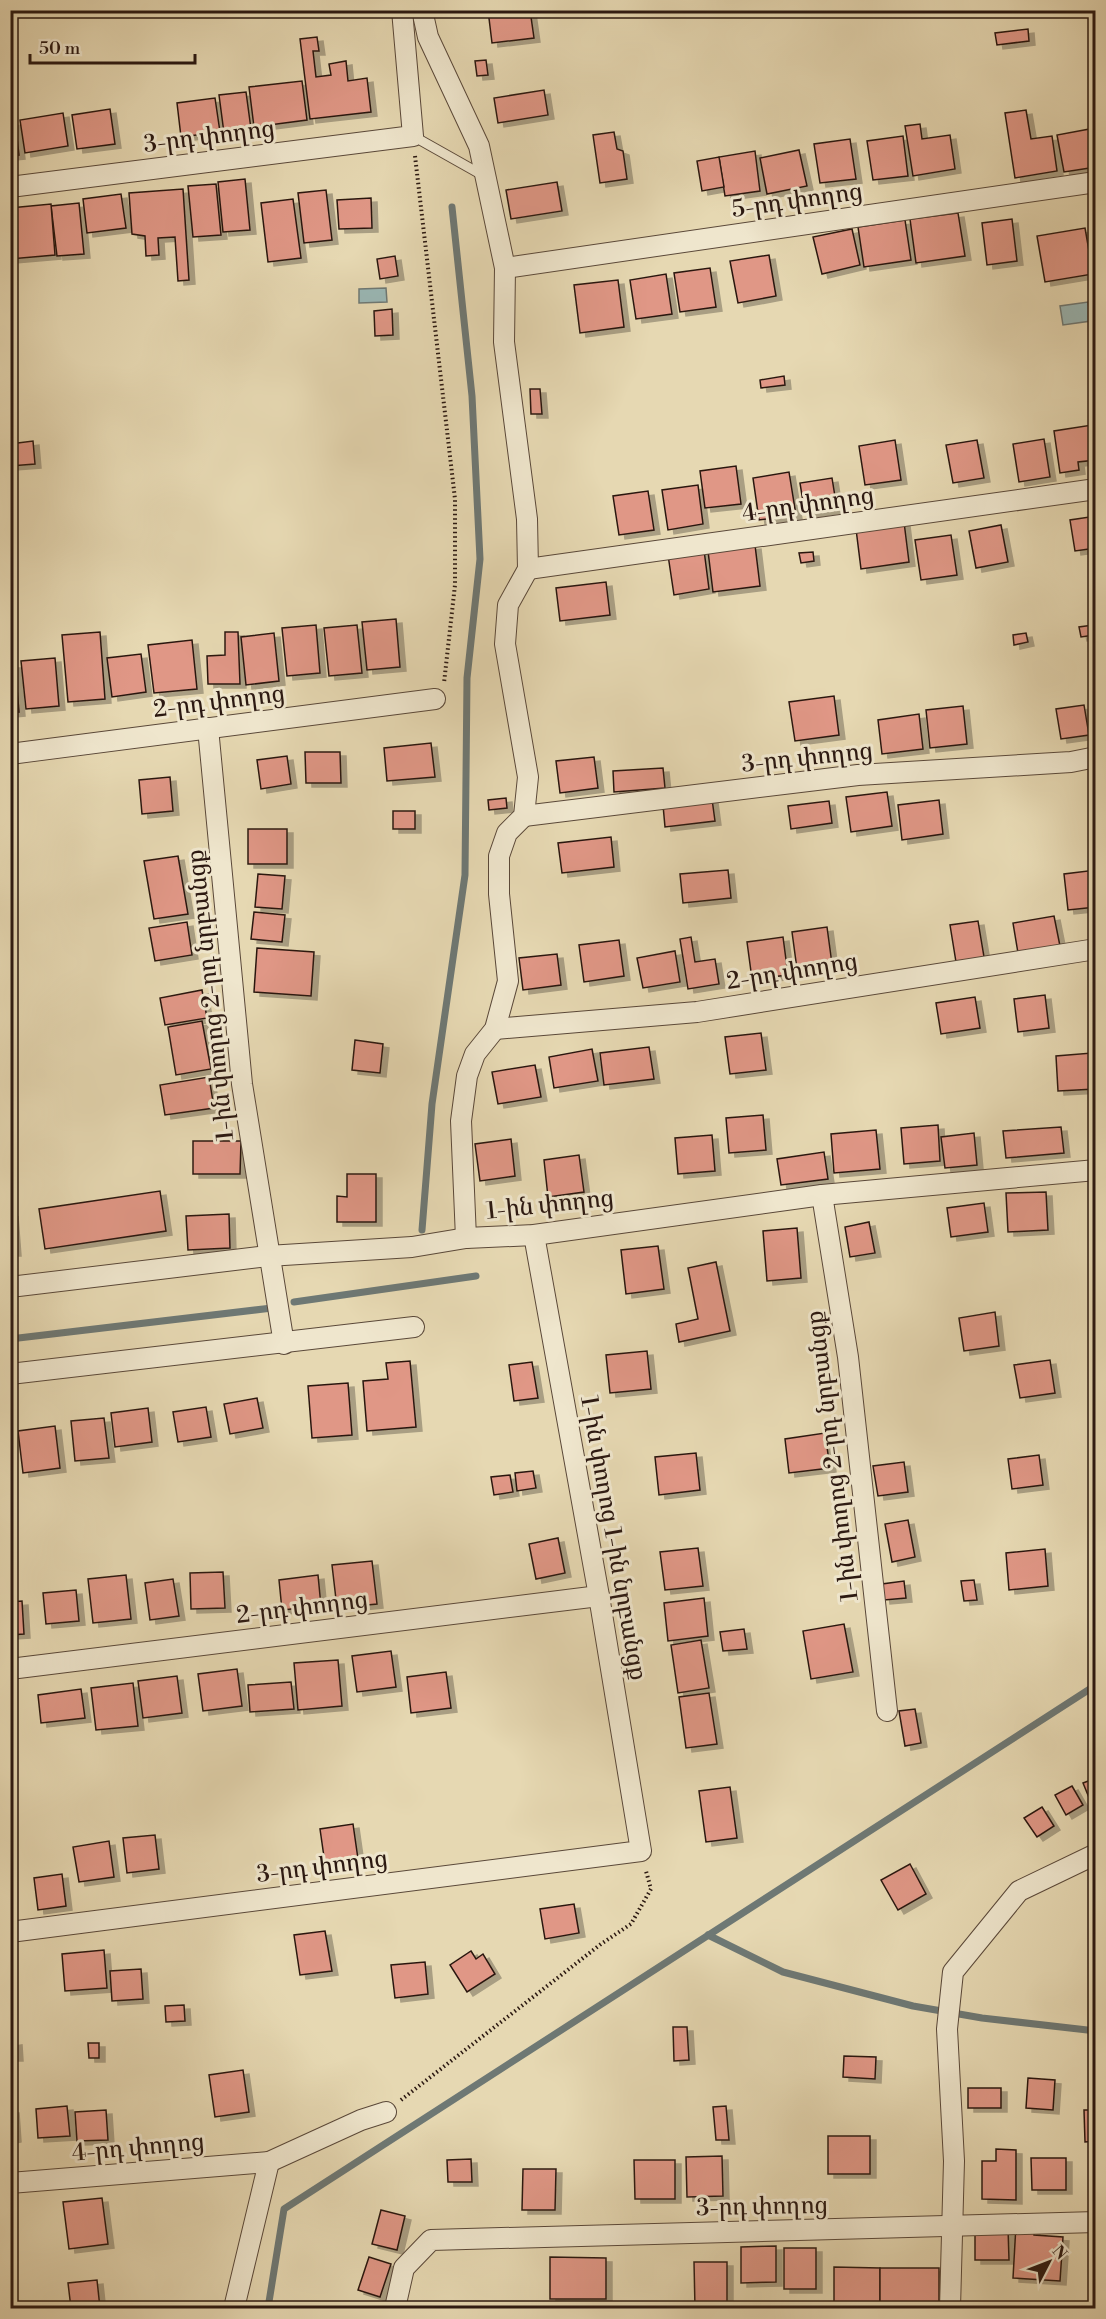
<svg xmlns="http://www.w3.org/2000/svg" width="1106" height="2319" font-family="'Libre Bodoni','Noto Serif Armenian',serif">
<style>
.water{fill:#9ab8b6;stroke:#6e7874;stroke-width:1.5}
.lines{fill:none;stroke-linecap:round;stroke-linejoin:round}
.stream{stroke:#6e7874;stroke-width:7}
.building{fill:#e09786;stroke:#2b1811;stroke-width:1.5;filter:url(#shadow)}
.service-casing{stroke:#5a4839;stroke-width:11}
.minor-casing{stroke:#5a4839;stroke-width:22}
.path{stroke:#2b1811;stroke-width:4;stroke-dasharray:1.5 3;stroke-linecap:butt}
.service{stroke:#efe6cd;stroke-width:9}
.minor{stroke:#efe6cd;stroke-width:20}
.labels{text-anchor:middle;stroke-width:6;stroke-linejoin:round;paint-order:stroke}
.street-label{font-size:24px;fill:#2b1811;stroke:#efe6cd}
</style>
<defs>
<filter id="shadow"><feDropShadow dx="6" dy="4" stdDeviation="0" flood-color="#0004"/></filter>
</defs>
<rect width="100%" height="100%" fill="#e6d8b2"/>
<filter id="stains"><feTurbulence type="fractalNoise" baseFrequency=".00333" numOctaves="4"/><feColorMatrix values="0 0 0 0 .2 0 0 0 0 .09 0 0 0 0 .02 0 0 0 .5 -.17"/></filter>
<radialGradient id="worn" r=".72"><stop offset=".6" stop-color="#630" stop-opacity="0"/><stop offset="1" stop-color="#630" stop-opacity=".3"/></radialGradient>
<g class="water">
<path d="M386 288 387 302 359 303V289Z"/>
<path d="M1088 302 1091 321 1063 325 1060 306Z"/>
</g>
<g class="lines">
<g class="stream">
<path d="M422 1230 432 1104 465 875 467 678 480 559 472 396 452 207"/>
<path d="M294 1302 476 1276"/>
<path d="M10 1339 272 1308"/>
<path d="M708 1935 783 1972 913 2006 982 2018 1096 2031"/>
<path d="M268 2308 284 2209 1096 1685"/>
</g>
</g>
<g class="building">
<path d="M488 10H530L534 38 492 43Z"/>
<path d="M1028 29 1029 41 997 45 995 33Z"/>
<path d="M317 37 319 51H313L316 77 331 75 329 64 346 61 348 81 367 78 371 112 310 119 300 39Z"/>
<path d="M486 60 488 75 477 76 475 61Z"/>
<path d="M302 81 307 120 254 127 249 87Z"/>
<path d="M544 90 548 115 498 123 494 98Z"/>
<path d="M246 92 251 129 224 133 219 95Z"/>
<path d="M215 98 220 132 181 137 177 103Z"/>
<path d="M110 109 115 144 77 149 72 115Z"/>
<path d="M1026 110 1031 139 1052 136 1057 171 1015 178 1005 113Z"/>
<path d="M63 113 68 146 25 153 20 120Z"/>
<path d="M15 121 19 155 10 156V122Z"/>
<path d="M920 124 922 139 950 135 955 169 913 176 905 126Z"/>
<path d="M1095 128 1096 167 1064 172 1057 135Z"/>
<path d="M614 132 617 149 623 151 627 179 600 183 593 135Z"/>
<path d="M903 136 908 176 873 180 867 141Z"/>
<path d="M850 139 856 179 820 183 814 144Z"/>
<path d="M799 150 807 186 767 194 760 158Z"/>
<path d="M755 151 760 191 725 196 719 157Z"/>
<path d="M719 157 724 187 702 191 697 161Z"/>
<path d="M245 179 250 230 223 232 218 182Z"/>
<path d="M557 182 562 211 511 219 506 190Z"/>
<path d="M216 184 221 235 193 237 188 186Z"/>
<path d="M183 189 189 280 178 281 175 237 158 238 159 255 146 256 145 236 132 234 129 193Z"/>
<path d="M326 190 332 240 304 243 298 193Z"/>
<path d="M121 194 126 228 87 233 83 199Z"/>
<path d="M371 198 372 228 339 229 337 200Z"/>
<path d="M293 199 301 258 268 262 261 203Z"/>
<path d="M79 203 84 254 57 256 51 206Z"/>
<path d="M51 204 55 255 10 259V208Z"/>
<path d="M958 213 965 256 916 263 910 219Z"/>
<path d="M1012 219 1017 261 987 265 982 223Z"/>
<path d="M905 220 911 260 864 267 858 227Z"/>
<path d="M1085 228 1093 274 1045 282 1037 236Z"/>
<path d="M852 229 860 265 822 274 813 237Z"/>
<path d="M769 255 776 296 738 303 730 261Z"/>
<path d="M395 256 398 276 380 279 377 259Z"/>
<path d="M710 268 716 307 680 312 674 273Z"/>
<path d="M666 274 672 314 636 319 630 280Z"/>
<path d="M618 280 624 327 580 333 574 285Z"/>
<path d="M392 309 393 335 375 336 374 311Z"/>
<path d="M784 376 785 385 761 388 760 380Z"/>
<path d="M530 389H540L542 414H531Z"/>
<path d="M1092 425 1096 460 1078 462 1079 470 1060 473 1054 431Z"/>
<path d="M1044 439 1050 477 1019 482 1013 444Z"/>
<path d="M895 440 901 480 865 485 859 446Z"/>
<path d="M977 440 984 478 953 483 946 445Z"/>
<path d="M33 441 35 464 10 466V444Z"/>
<path d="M736 466 741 504 705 508 700 471Z"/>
<path d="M789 472 796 515 759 520 753 478Z"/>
<path d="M832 478 837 509 805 514 800 483Z"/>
<path d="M698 485 703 524 668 530 662 490Z"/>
<path d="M648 491 654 530 619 535 613 496Z"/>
<path d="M1096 516V548L1075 551 1070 520Z"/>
<path d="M904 522 909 562 861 569 856 529Z"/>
<path d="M1001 525 1008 562 976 568 969 531Z"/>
<path d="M951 535 957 575 921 580 915 540Z"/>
<path d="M755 545 760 586 713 592 708 551Z"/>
<path d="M704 550 709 589 674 595 668 555Z"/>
<path d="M813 552 814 561 801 563 799 553Z"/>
<path d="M606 582 610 615 560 621 556 588Z"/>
<path d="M396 619 400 667 367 670 362 622Z"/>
<path d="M316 625 320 673 287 676 282 628Z"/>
<path d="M357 625 362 673 329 676 324 628Z"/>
<path d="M1093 625 1094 635 1081 637 1079 627Z"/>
<path d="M100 632 105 699 68 702 62 635Z"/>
<path d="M225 632H238L240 684H208L207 656 225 655Z"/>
<path d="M274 633 279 681 246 685 241 637Z"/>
<path d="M1026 633 1028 642 1014 645 1013 635Z"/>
<path d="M192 640 197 689 154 693 148 645Z"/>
<path d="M141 654 146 692 112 697 107 658Z"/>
<path d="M55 658 59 706 26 709 21 661Z"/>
<path d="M10 664H15L19 712 10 713Z"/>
<path d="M834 696 839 735 795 741 789 702Z"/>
<path d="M1084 705 1089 735 1061 739 1056 709Z"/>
<path d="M963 706 967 744 930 748 926 710Z"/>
<path d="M919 714 923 749 882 754 878 720Z"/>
<path d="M431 743 435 777 387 781 384 748Z"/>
<path d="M305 752H340L341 783H306Z"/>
<path d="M287 756 291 784 261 789 257 760Z"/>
<path d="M594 757 598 788 560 793 556 761Z"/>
<path d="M663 768 665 788 614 792 613 771Z"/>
<path d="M170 777 173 811 142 814 139 780Z"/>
<path d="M887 792 892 826 851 832 846 797Z"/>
<path d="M506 798 507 808 489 810 488 800Z"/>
<path d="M712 799 715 821 665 827 663 805Z"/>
<path d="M939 800 943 834 902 840 898 805Z"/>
<path d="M829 801 832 823 791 829 788 806Z"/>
<rect x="393" y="811" width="22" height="18"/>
<rect x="248" y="829" width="39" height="35"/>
<path d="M611 837 614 867 562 873 558 843Z"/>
<path d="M178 856 188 914 154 919 144 861Z"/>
<path d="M728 870 731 898 683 903 680 874Z"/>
<path d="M1096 870V907L1068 910 1064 874Z"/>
<path d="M258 874 285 876 282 909 255 907Z"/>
<path d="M254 912 285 915 282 942 251 939Z"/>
<path d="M1054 916 1060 946 1018 953 1013 923Z"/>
<path d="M978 921 984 957 956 962 950 925Z"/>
<path d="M187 922 192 955 155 961 149 928Z"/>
<path d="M827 927 832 964 797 969 792 932Z"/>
<path d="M691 937 695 962 715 959 719 984 688 989 680 939Z"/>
<path d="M783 937 788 975 752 979 747 942Z"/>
<path d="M619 940 624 976 584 982 579 945Z"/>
<path d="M257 948 314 952 311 996 254 992Z"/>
<path d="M675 951 680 982 643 988 637 958Z"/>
<path d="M557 954 561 985 523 990 519 958Z"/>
<path d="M202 990 207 1018 165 1025 160 998Z"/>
<path d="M1045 995 1049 1028 1018 1032 1014 999Z"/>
<path d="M975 997 980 1028 941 1034 936 1003Z"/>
<path d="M202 1021 211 1069 176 1075 168 1027Z"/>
<path d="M761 1033 766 1070 730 1074 725 1037Z"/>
<path d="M355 1040 383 1044 380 1073 352 1070Z"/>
<path d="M649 1047 654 1079 604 1085 600 1053Z"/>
<path d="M592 1049 598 1081 554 1088 549 1057Z"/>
<path d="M1092 1053 1095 1089 1058 1091 1056 1056Z"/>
<path d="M535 1065 541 1097 498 1104 492 1072Z"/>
<path d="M209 1077 214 1108 165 1115 160 1085Z"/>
<path d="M763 1115 766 1150 729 1153 726 1118Z"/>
<path d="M938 1125 940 1161 904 1164 901 1128Z"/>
<path d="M1061 1127 1064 1153 1006 1158 1003 1131Z"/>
<path d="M876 1130 880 1169 834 1173 831 1134Z"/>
<path d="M974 1133 977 1165 945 1168 941 1137Z"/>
<path d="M712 1135 715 1171 678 1174 675 1138Z"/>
<path d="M511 1139 515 1176 480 1181 475 1144Z"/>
<path d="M193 1141H241L240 1174H193Z"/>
<path d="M824 1152 828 1179 781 1185 777 1159Z"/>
<path d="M579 1155 584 1192 548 1197 544 1160Z"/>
<path d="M347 1174H376V1222H337V1196L347 1197Z"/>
<path d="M160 1191 166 1231 45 1249 39 1209Z"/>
<path d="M1046 1192 1048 1230 1008 1232 1006 1193Z"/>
<path d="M984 1203 988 1232 951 1237 947 1208Z"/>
<path d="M12 1213 15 1252H10V1214Z"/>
<path d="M229 1214 230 1248 188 1250 186 1216Z"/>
<path d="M869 1222 875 1253 850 1257 845 1227Z"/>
<path d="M797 1228 801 1278 767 1281 763 1231Z"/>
<path d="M658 1246 664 1289 626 1294 621 1250Z"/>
<path d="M716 1262 730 1331 679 1342 676 1324 698 1319 688 1268Z"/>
<path d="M995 1312 999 1346 964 1351 959 1318Z"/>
<path d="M647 1351 651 1389 610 1393 606 1355Z"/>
<path d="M1050 1360 1055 1393 1020 1398 1014 1365Z"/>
<path d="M410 1361 416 1427 367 1431 363 1381 388 1379 386 1363Z"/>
<path d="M532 1362 538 1398 514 1401 509 1365Z"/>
<path d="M348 1383 352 1435 312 1438 308 1386Z"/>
<path d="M257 1398 263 1428 230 1434 224 1404Z"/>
<path d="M206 1407 211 1437 178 1442 173 1412Z"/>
<path d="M148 1408 152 1442 115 1447 111 1413Z"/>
<path d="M104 1418 109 1458 75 1461 71 1421Z"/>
<path d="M55 1426 60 1468 23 1473 18 1431Z"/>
<path d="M825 1433 830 1468 789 1473 785 1439Z"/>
<path d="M696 1453 700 1490 659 1495 655 1457Z"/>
<path d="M1039 1455 1043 1485 1012 1489 1008 1459Z"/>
<path d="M904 1462 908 1492 878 1496 873 1466Z"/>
<path d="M533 1471 536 1488 517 1491 515 1473Z"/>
<path d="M510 1475 513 1492 494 1495 491 1477Z"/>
<path d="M908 1520 915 1557 892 1562 885 1524Z"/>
<path d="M558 1538 565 1573 536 1579 529 1544Z"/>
<path d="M698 1548 703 1586 665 1590 660 1552Z"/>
<path d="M1045 1549 1048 1586 1009 1590 1006 1553Z"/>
<path d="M372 1561 377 1604 337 1608 332 1565Z"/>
<path d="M223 1572 225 1608 191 1609 190 1573Z"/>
<path d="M126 1575 131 1619 93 1623 88 1579Z"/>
<path d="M318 1575 321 1606 282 1610 279 1580Z"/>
<path d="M173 1579 179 1616 150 1620 145 1583Z"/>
<path d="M974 1580 977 1600 964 1601 961 1581Z"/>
<path d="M904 1581 906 1598 884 1600 882 1584Z"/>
<path d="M76 1590 79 1621 46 1624 43 1593Z"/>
<path d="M704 1598 708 1636 668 1641 664 1603Z"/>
<path d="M22 1601 24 1634 10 1635V1602Z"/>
<path d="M844 1624 853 1672 811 1679 803 1631Z"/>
<path d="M744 1629 747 1649 723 1651 720 1632Z"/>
<path d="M701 1640 709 1688 678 1693 671 1645Z"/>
<path d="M391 1651 396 1687 357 1692 352 1656Z"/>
<path d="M338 1660 342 1706 298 1710 294 1663Z"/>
<path d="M237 1669 242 1706 203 1711 198 1674Z"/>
<path d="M446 1672 451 1708 411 1713 407 1677Z"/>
<path d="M177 1676 182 1713 143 1718 138 1681Z"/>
<path d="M291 1682 294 1709 250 1712 248 1685Z"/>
<path d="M133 1683 138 1726 96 1730 91 1688Z"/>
<path d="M81 1689 85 1718 41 1723 38 1695Z"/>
<path d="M709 1693 717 1744 686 1748 679 1697Z"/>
<path d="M915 1709 921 1743 905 1746 899 1711Z"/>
<path d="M1096 1778V1798L1090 1800 1083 1783Z"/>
<path d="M1072 1786 1083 1805 1066 1815 1055 1795Z"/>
<path d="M730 1787 737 1838 706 1842 699 1791Z"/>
<path d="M1042 1807 1054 1826 1037 1837 1024 1818Z"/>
<path d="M353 1824 358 1859 325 1864 320 1829Z"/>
<path d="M155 1835 159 1869 127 1873 123 1838Z"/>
<path d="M109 1841 114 1877 79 1882 73 1847Z"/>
<path d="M910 1864 926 1894 898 1910 881 1880Z"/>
<path d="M62 1874 66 1906 38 1910 34 1878Z"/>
<path d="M574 1904 579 1933 545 1939 540 1909Z"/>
<path d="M325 1931 332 1971 300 1975 294 1935Z"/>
<path d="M104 1950 107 1988 65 1991 62 1954Z"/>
<path d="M471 1951 476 1959 483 1954 495 1974 467 1992 450 1965Z"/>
<path d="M425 1962 428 1994 395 1998 391 1965Z"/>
<path d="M141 1969 143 1999 112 2001 110 1971Z"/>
<path d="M184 2005 185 2021 166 2022 165 2006Z"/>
<path d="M673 2027H687L689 2060 674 2061Z"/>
<path d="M16 2041 17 2057H10V2042Z"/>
<path d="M88 2043H99V2058H89Z"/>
<path d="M844 2056 876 2057 875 2079 843 2077Z"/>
<path d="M243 2070 249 2112 215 2117 209 2075Z"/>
<path d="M1028 2078 1055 2080 1053 2110 1026 2108Z"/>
<rect x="968" y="2088" width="33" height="20"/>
<path d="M67 2106 70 2136 38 2138 36 2109Z"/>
<path d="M726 2106 729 2140H716L713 2107Z"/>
<path d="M10 2109H13L15 2138 10 2139Z"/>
<path d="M106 2110 108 2140 77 2141 75 2112Z"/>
<path d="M1084 2110H1096V2141L1085 2142Z"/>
<rect x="828" y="2136" width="42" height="38"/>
<path d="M996 2149 1016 2150V2200L982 2199V2161H996Z"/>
<path d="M722 2156 723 2196 687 2197 686 2157Z"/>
<path d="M1031 2158H1066V2190H1032Z"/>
<path d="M471 2159 472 2182H448L447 2160Z"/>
<path d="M634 2160H675V2199H635Z"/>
<path d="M523 2169H556L555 2210H522Z"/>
<path d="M102 2198 108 2244 69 2249 63 2202Z"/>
<path d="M381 2210 405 2216 397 2250 372 2244Z"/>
<path d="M1016 2225 1034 2226V2235L1063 2237 1060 2281 1013 2278Z"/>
<path d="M1008 2228 1009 2260H975V2229Z"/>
<path d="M776 2246V2282L741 2283V2247Z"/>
<rect x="784" y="2248" width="32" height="41"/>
<path d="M369 2257 391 2264 380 2297 358 2290Z"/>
<path d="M550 2257 606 2258V2299H550Z"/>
<path d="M694 2262H727V2308H695Z"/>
<path d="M834 2267 880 2268V2308H834Z"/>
<rect x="880" y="2268" width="59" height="40"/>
<path d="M97 2280 100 2308H71L68 2283Z"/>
</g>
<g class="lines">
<defs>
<path id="service" d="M413 136 484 176"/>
<g id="minor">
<path d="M422 10 428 37 479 146 505 268 504 342 527 519 528 569 508 605 505 644 528 777 524 816 507 833 499 856V894L508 981 495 1029 475 1054 467 1076 461 1121 466 1238"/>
<path d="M10 187 413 136 402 10"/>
<path d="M505 268 1096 182"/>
<path d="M528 569 1096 489"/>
<path d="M208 728 242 1084 284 1344"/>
<path d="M10 754 435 699"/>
<path d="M524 816 858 775 1071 762 1096 757"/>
<path d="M495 1029 697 1012 1096 949"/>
<path d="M822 1195 848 1357 887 1711"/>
<path d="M10 1287 268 1256 412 1247 466 1238 534 1235 822 1195 1096 1170"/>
<path d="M10 1374 414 1327"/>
<path d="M10 1669 599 1596"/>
<path d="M10 1932 641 1851 599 1596 534 1235"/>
<path d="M10 2183 269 2162 361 2120 386 2112"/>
<path d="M234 2308 269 2162"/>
<path d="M395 2308 404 2268 431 2240 1096 2222"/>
<path d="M950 2308 954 2161 947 2029 953 1972 1019 1891 1096 1854"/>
</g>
</defs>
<use href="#service" class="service-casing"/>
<use href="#minor" class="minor-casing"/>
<g class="path">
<path d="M415 156 455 499V585L444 683"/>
<path d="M401 2100 601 1944 631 1924 651 1889 646 1871"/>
</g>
<use href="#service" class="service"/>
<use href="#minor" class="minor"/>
</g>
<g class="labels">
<g class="street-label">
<text transform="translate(209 136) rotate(-7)" y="8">3-րդ փողոց</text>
<text transform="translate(797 200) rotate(-8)" y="8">5-րդ փողոց</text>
<text transform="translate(808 504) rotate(-8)" y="8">4-րդ փողոց</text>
<text transform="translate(219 701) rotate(-7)" y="8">2-րդ փողոց</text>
<text transform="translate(807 757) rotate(-6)" y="8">3-րդ փողոց</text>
<text transform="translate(792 971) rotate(-9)" y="8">2-րդ փողոց</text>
<text transform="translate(210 995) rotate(-96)" y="8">1-ին փողոց 2-րդ նրբանցք</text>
<text transform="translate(550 1204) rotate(-6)" y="8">1-ին փողոց</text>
<text transform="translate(832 1456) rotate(-97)" y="8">1-ին փողոց 2-րդ նրբանցք</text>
<text transform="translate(614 1538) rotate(80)" y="8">1-ին փողոց 1-ին նրբանցք</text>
<text transform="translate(302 1607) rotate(-7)" y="8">2-րդ փողոց</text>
<text transform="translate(322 1866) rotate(-7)" y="8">3-րդ փողոց</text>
<text transform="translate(138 2147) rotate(-5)" y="8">4-րդ փողոց</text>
<text transform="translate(762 2206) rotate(-1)" y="8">3-րդ փողոց</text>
</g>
</g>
<rect width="1106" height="2319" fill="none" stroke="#e6d8b2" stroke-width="36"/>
<rect x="12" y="12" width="1082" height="2295" fill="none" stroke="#2b1811" stroke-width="3"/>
<rect x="18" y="18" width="1070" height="2283" fill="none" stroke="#2b1811" stroke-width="1.5"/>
<g transform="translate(1049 2262) rotate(48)" stroke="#efe6cd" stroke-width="4.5" paint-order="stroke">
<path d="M0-4.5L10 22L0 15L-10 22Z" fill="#2b1811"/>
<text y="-9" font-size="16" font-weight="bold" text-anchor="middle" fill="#2b1811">N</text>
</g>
<path d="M30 54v9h165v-9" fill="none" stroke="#2b1811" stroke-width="3"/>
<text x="39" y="54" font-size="18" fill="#2b1811" stroke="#efe6cd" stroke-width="4.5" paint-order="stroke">50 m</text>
<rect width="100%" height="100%" filter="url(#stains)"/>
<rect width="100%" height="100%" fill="url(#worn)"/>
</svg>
